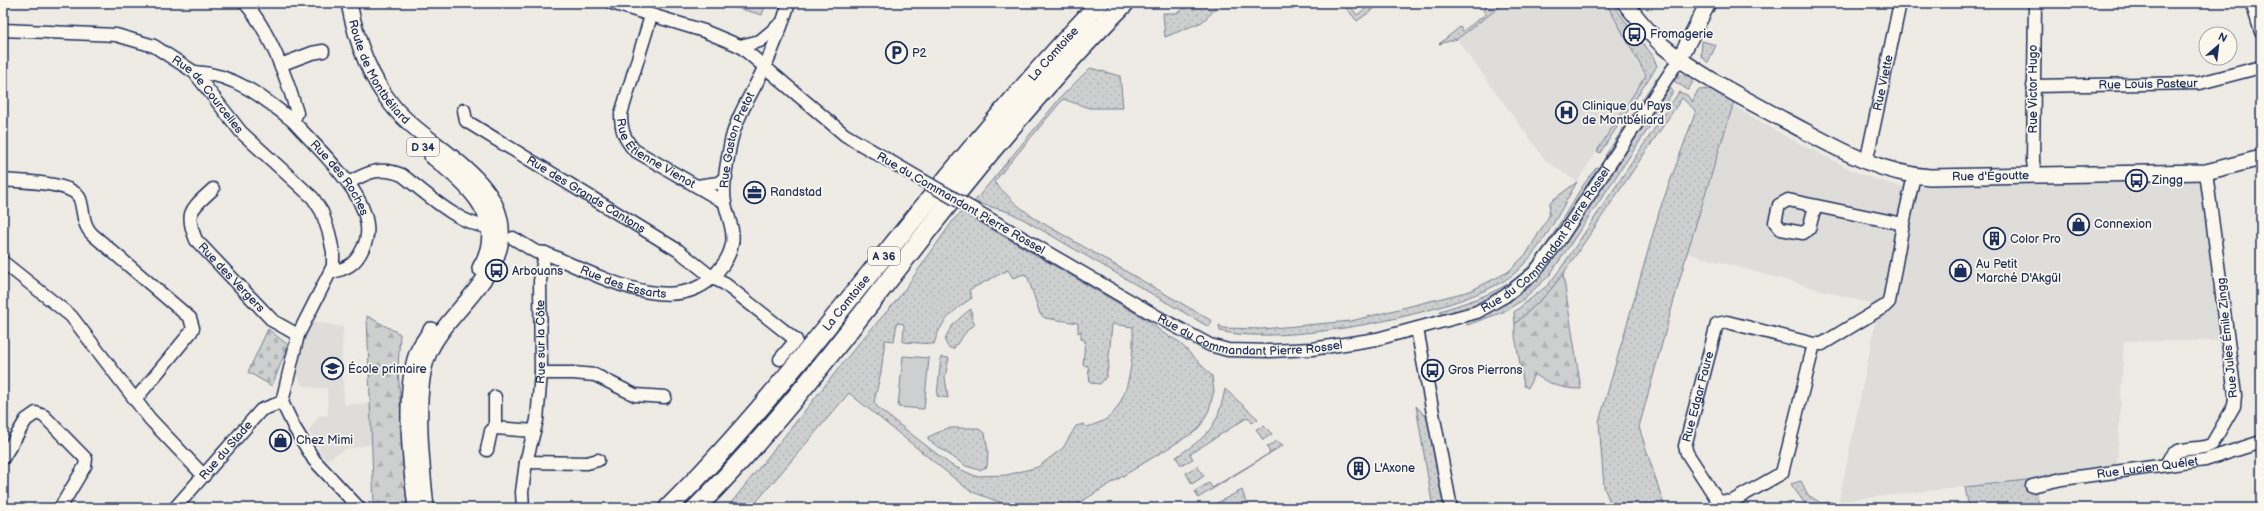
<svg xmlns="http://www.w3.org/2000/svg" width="2264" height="511" font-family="'Balsamiq Sans',sans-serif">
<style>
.built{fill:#deddda}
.grass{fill:url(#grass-dots);stroke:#747f96;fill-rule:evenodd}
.forest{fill:url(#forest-firs);stroke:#747f96}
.cemetery{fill:url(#cemetery-stones);stroke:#747f96}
.garden{fill:#cecfcf;stroke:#747f96}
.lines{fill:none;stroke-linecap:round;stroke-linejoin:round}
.minor-casing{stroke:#1b2f5e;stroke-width:15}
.major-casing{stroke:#1b2f5e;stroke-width:18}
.highway-casing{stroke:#1b2f5e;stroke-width:21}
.minor{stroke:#fbf7ec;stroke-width:12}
.major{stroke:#fbf7ec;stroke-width:15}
.highway{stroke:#fbf7ec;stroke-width:18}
.minor-bridge-casing{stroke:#1b2f5e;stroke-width:15;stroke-linecap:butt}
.minor-bridge{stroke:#fbf7ec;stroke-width:12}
.labels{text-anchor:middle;stroke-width:3.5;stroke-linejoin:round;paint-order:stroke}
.shield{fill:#fbf7ec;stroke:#5e6b89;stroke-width:1}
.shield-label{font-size:11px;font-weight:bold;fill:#1b2f5e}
.poi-label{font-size:12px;fill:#1b2f5e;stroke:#fbf7ec;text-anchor:start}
.street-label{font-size:12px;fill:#1b2f5e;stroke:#fbf7ec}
</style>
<defs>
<pattern id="grass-dots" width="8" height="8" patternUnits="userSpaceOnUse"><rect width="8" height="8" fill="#cecfcf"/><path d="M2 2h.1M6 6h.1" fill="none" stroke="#b0b2b4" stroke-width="1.8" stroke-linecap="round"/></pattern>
<pattern id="forest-firs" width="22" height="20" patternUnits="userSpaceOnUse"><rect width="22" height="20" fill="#cecfcf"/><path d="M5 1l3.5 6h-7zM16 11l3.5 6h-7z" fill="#b0b2b4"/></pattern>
<pattern id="cemetery-stones" width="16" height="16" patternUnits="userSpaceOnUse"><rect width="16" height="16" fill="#cecfcf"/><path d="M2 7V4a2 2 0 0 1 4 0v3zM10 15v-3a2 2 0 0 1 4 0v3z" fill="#b0b2b4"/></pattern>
</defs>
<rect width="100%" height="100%" fill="#eeebe4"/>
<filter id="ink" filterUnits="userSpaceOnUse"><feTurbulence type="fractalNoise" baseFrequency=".025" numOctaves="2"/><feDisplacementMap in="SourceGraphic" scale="8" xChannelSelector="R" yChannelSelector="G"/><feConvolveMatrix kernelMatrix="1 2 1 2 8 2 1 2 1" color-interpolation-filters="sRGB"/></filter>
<g filter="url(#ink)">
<g class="built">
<path d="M1505 3H1606L1646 75 1577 182 1546 161 1457 39Z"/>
<path d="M1732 105 1787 137 1862 175 1901 187 2201 179 2223 341H2124L2117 466 2035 479 1839 501 1879 306 1687 253Z"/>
<path d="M311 321 343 327 341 374H343L344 405 370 403 372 444 347 449 325 460 309 431 318 416 328 415 327 388H316L302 385 297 375 304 339Z"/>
</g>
<g class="grass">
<path d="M1193 3H1222L1202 22 1165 37 1163 13H1177Z"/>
<path d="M1342 3H1348L1357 15 1373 3H1382L1357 21Z"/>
<path d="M1492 3H1505L1457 39 1439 44 1460 27 1463 31 1486 14 1483 10Z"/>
<path d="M1606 3H1612L1631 29 1630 31 1634 36 1636 34 1653 56 1657 66 1600 153 1597 151 1646 75Z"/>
<path d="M1702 41 1716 45 1708 63 1701 56Z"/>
<path d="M1090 68 1120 76 1123 108H1089L1063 99 994 182 1015 203 1034 218 1212 321 1209 327 1021 218 1009 212 974 202 1061 97Z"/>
<path d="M1680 75 1696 77 1688 90 1674 81Z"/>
<path d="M1656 79 1661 81 1610 157 1605 156Z"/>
<path d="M1670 87 1673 92 1549 276 1521 301 1503 312 1467 325V322C1473 314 1488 312 1498 308 1514 300 1528 289 1541 276Z"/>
<path d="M1713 89 1734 102 1687 253 1639 427 1665 508H1612L1604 487 1599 422 1660 209 1696 111 1682 98 1563 274 1547 294 1515 324 1514 312 1548 285 1561 268 1679 92 1687 95 1692 102 1698 90Z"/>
<path d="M1597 167 1600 168 1542 258 1525 278 1480 304 1442 317 1440 311C1462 304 1485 297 1506 285 1549 259 1565 204 1597 167Z"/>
<path d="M1577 182C1560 211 1539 255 1511 276 1459 314 1282 347 1220 331L1219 325 1223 328 1262 329 1351 321 1470 291 1508 272 1527 253 1549 216 1550 202Z"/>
<path d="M962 212 1147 320 1163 333 1178 341 1212 376 1214 391 1209 410 1201 425 1196 431 1071 508H1015L970 491 849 393 751 508H727L859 343 897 300 955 218ZM1008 270 1013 278 1024 274 1028 278 1040 314 1045 318 1078 323V333L1081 331V339L1085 340 1083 365 1088 366 1090 383 1100 384 1106 377 1108 367 1112 324 1133 327C1134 353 1130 405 1105 420 1099 423 1093 425 1087 427L1084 424 1076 426 1063 448 1038 467 1007 475 975 476 951 465 878 408 874 402 881 372 885 340 894 341 897 323 904 324 903 342 934 344C940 322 953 310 972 298L969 290Z"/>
<path d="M971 309 972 319 975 324 972 327H970L953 349 948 347 945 341C948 327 959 318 971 309Z"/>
<path d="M941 357 949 358 945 377 948 398 937 396Z"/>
<path d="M1225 389 1258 419 1252 423 1248 417 1190 454 1193 459 1181 465 1176 457C1209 435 1217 428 1225 389Z"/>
<path d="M1416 406 1424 415 1429 416 1439 481 1446 508H1433Z"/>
<path d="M1264 426 1272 434 1263 440 1256 429Z"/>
<path d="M948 428H977L985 433 988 451 987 467 979 470 966 466 928 440V437Z"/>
<path d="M1277 441 1283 445 1198 498 1195 491 1209 483 1212 488 1270 453 1267 447Z"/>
<path d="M1197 466 1204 476 1192 484 1186 473Z"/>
<path d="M2035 479 2039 508H1969L1965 487Z"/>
<path d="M1801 481 1808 495 1821 503 1832 502 1831 508H1808L1791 484Z"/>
<path d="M1242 490 1248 508H1207Z"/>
</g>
<g class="forest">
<path d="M1563 274 1581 389C1561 389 1550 384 1534 374L1528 388 1524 386 1515 336V324L1547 294Z"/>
<path d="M367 316 400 334 398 368 407 508 374 507Z"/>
</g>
<path class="cemetery" d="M268 329 288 345 272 386 248 372Z"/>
<g class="garden">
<path d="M720 3H766L762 15Z"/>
<path d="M903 356 929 358 924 409 898 407Z"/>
</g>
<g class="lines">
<defs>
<g id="minor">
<path d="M612 3 704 31 740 46 845 135 922 180"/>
<path d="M2035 3 2033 161 2035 175"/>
<path d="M2252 3 2261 32"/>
<path id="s1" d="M651 16 621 114C621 130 624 138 634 150L724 202"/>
<path id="s2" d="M3 30 116 35 154 46 194 72 241 132 313 198 322 212 329 233 333 252V266L298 335 282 402 294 427 314 460 359 508"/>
<path d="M740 46 760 41 779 25"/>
<path d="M280 65 312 53 323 51"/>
<path d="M194 72C234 74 263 97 293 121L297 113C287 78 269 30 245 3"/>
<path id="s3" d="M2033 86 2200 83 2261 67"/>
<path id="s4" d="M464 110 466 121 679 251 713 278 725 284 796 340 780 359"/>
<path id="s5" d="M293 121C318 150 385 206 363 248 356 264 347 269 331 272"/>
<path id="s6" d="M1866 163 1900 3"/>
<path d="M3 180C20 182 73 181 80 199 84 211 82 224 92 234L190 318 193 328 191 332 135 400"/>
<path d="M348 183C368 172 381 166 402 175 426 193 459 225 489 227"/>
<path d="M697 186 718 183 726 177"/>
<path id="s7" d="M213 189C192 209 184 211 196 240L273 321 298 335"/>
<path d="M1815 206 1809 229 1803 233 1781 229 1775 222 1779 205 1788 200 1903 224"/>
<path id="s8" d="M971 208 1156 316 1210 345 1228 350 1270 351 1312 349 1377 339 1477 312 1505 296 1534 273 1560 239 1680 58"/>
<path id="s9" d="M513 238 536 252 545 253C592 272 677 323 718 271 725 263 730 255 732 244 735 230 727 216 725 203 722 186 727 163 730 146 735 118 752 94 764 68 774 47 782 25 789 3"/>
<path d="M3 262 71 316 150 419 204 476"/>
<path d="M1417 329 1451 508"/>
<path id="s10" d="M1814 344 1782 473 1731 502 1718 501 1687 453 1685 446 1717 324 1727 322 1814 344H1822L1885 306 1889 302 1903 224 1914 176"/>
<path d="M541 373H573L595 375 635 395 665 397"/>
<path d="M495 397V428L534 431"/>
<path d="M487 450 491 431 495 428"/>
<path d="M3 458 26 420 36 413 44 416 86 459 85 466 60 508"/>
<path d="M526 462 587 463 598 460"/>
<path d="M2167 465C2171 442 2198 453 2212 444L2234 406 2235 395 2206 172"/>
<path id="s11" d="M2032 486 2062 479 2205 460 2261 442"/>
<path id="s12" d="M175 508 261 410 282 402"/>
<path id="s13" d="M523 508 522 492 526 462 537 420 541 373 540 281 545 253"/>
</g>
<g id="major">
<path id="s14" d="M349 3C356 40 368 75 392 105 421 142 490 171 500 220 511 275 446 310 428 355 413 392 422 467 426 508"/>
<path id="s15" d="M1625 3C1637 18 1649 33 1663 46 1699 76 1743 98 1784 120 1832 145 1875 173 1930 177L2206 172 2261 158"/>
<path d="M1680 58 1708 3"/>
<path d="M432 156C466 184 510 218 480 268"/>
<path d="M416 508C411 466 402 389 418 351 421 344 427 337 431 330"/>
</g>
<g id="highway">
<path id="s16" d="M668 508C746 430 814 343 883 257 953 170 1023 84 1100 3"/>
<path d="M696 508C786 418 860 315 939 216 997 142 1058 70 1125 3"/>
</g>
</defs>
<use href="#minor" class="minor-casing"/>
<use href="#major" class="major-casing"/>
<use href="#highway" class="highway-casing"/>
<use href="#minor" class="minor"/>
<use href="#major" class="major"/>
<use href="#highway" class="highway"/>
<defs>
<path id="minor-bridge" d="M922 180 971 208"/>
</defs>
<use href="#minor-bridge" class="minor-bridge-casing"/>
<use href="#minor-bridge" class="minor-bridge"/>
</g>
</g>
<defs>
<symbol id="bus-ring" viewBox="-11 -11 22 22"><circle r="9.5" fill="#fbf7ec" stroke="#1b2f5e" stroke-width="1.5"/><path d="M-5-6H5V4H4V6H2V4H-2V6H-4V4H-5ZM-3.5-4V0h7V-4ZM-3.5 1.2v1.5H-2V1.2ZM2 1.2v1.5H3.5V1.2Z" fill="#1b2f5e"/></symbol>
<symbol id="parking-ring" viewBox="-11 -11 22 22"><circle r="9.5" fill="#fbf7ec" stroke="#1b2f5e" stroke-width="1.5"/><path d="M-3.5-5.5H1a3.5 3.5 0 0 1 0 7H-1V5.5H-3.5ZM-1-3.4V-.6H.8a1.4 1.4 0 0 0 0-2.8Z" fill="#1b2f5e"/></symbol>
<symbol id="hospital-ring" viewBox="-11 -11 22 22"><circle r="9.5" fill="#fbf7ec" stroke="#1b2f5e" stroke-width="1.5"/><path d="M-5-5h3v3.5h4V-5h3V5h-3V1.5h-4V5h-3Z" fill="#1b2f5e"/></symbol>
<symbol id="office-ring" viewBox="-11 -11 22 22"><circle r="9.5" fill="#fbf7ec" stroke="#1b2f5e" stroke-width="1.5"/><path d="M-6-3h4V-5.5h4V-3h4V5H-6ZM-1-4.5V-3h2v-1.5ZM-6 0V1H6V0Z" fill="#1b2f5e"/></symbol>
<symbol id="shop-ring" viewBox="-11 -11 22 22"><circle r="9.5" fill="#fbf7ec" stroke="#1b2f5e" stroke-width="1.5"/><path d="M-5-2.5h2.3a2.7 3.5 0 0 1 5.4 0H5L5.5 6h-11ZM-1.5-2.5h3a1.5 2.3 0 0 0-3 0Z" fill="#1b2f5e"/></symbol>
<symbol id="building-ring" viewBox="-11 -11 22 22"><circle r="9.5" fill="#fbf7ec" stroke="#1b2f5e" stroke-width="1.5"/><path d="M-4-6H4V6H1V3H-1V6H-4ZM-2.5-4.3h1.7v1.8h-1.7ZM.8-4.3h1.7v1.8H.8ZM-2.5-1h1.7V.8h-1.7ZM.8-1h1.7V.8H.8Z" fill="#1b2f5e"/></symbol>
<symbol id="school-ring" viewBox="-11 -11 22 22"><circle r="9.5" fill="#fbf7ec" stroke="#1b2f5e" stroke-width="1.5"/><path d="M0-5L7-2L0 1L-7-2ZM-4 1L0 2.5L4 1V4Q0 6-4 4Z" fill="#1b2f5e"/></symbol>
</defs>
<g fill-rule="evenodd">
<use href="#bus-ring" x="1622" y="22" width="25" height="25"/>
<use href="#parking-ring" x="884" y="40" width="25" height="25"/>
<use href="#hospital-ring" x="1554" y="100" width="25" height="25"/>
<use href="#bus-ring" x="2124" y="168" width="25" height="25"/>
<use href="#office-ring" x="742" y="180" width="25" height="25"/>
<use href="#shop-ring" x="2066" y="212" width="25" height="25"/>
<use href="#building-ring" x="1982" y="226" width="25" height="25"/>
<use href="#bus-ring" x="484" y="258" width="25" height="25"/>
<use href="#shop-ring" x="1948" y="258" width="25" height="25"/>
<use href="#school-ring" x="320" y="356" width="25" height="25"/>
<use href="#bus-ring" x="1420" y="358" width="25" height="25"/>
<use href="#shop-ring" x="268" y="428" width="25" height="25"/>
<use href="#building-ring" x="1346" y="456" width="25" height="25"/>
</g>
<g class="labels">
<g class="shield">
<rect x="407" y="138" width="32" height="18" rx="3"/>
<rect x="868" y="247" width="32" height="18" rx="3"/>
</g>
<g class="shield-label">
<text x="423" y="151">D 34</text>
<text x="884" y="260">A 36</text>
</g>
<g class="poi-label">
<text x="1650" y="38">Fromagerie</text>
<text x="912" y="57">P2</text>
<text x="1582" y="110">Clinique du Pays<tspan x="1582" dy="14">de Montbéliard</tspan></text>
<text x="2152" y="184">Zingg</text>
<text x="770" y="196">Randstad</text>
<text x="2094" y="228">Connexion</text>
<text x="2010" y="243">Color Pro</text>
<text x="1976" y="268">Au Petit<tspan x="1976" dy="14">Marché D'Akgül</tspan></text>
<text x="512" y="275">Arbouans</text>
<text x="348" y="373">École primaire</text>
<text x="1448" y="374">Gros Pierrons</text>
<text x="296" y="444">Chez Mimi</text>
<text x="1374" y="472">L'Axone</text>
</g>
<g class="street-label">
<text dy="4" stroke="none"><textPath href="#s16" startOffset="596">La Comtoise</textPath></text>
<text dy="4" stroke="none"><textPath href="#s14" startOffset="76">Route de Montbéliard</textPath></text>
<text dy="4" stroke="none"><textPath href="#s6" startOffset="82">Rue Viette</textPath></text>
<text dy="4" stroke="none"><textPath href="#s3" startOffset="115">Rue Louis Pasteur</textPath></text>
<text transform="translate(2033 89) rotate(-90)" y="4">Rue Victor Hugo</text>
<text dy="4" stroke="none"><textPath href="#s2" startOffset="226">Rue de Courcelles</textPath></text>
<text dy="4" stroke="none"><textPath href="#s9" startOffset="361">Rue Gaston Pretot</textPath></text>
<text dy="4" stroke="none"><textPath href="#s1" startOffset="159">Rue Étienne Vienot</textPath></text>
<text dy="4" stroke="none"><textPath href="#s15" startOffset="418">Rue d'Égoutte</textPath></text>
<text dy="4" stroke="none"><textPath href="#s5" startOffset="74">Rue des Roches</textPath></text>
<text dy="4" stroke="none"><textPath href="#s4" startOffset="152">Rue des Grands Cantons</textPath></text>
<text transform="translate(961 203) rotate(30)" y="4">Rue du Commandant Pierre Rossel</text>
<text dy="4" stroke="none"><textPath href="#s8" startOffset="649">Rue du Commandant Pierre Rossel</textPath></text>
<text dy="4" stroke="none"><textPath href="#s7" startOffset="112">Rue des Vergers</textPath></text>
<text dy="4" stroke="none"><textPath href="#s9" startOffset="120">Rue des Essarts</textPath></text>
<text dy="4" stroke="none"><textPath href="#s16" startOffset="272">La Comtoise</textPath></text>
<text dy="4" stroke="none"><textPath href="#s8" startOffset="313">Rue du Commandant Pierre Rossel</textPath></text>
<text transform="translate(2227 338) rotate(-96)" y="4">Rue Jules Émile Zingg</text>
<text dy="4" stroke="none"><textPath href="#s13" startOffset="168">Rue sur la Côte</textPath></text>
<text dy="4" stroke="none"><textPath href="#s10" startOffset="320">Rue Edgar Faure</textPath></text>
<text dy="4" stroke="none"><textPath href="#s12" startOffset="77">Rue du Stade</textPath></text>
<text dy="4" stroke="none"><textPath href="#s11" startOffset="117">Rue Lucien Quélet</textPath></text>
</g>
</g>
<rect width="2264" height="511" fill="none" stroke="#fbf7ec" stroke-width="16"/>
<rect x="8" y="8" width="2248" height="495" fill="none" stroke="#1b2f5e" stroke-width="1.5" filter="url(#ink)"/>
<g transform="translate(2218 46) rotate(28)"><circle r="19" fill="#fbf7ec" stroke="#a1a7b3"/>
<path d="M0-3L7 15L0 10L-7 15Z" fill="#1b2f5e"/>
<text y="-6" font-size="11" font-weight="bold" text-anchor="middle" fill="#1b2f5e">N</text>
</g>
</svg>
